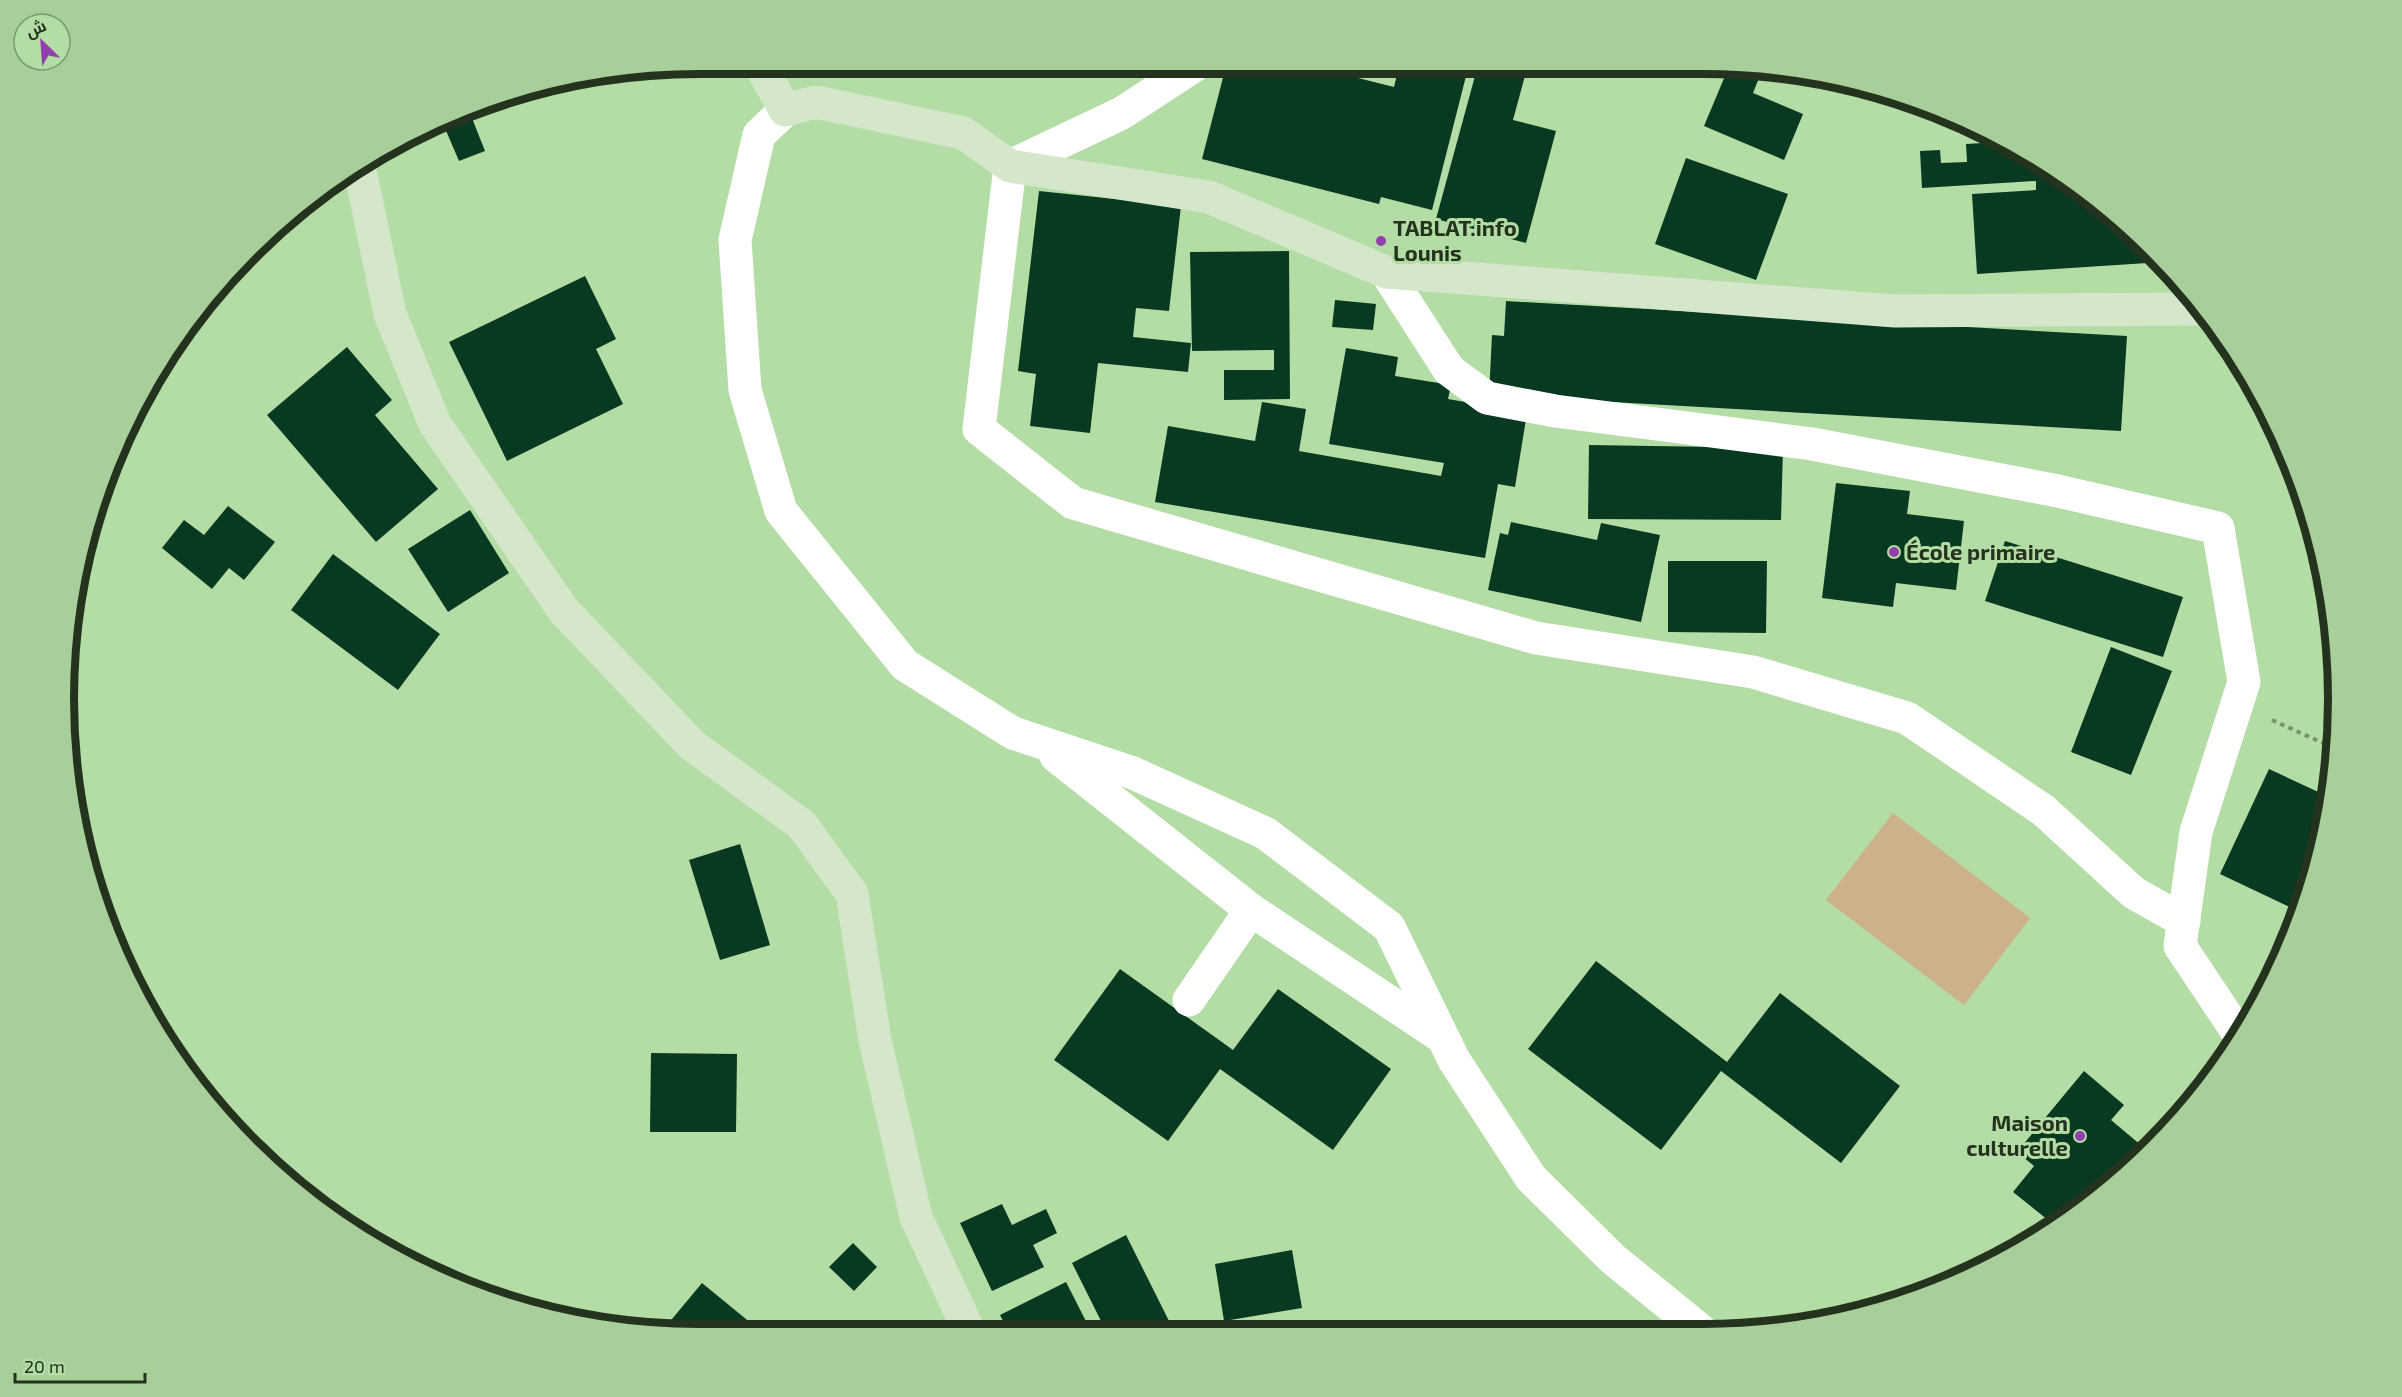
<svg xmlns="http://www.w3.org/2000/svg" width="2402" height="1397" font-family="'Exo 2',Cairo,sans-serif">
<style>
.park{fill:#cdb188}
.building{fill:#073a21}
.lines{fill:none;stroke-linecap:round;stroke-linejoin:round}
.path{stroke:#76936a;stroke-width:4;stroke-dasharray:4.5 4.5;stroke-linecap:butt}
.street{stroke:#fff;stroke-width:33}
.secondary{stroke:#d4e7cb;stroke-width:33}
.poi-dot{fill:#923ead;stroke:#b4dca5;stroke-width:2}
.labels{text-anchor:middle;stroke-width:6;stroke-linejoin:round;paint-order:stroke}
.poi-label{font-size:22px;font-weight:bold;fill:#24331d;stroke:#b4dca5;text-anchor:start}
.rim{fill:none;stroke:#24331d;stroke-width:8}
</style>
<rect width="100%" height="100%" fill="#b4dca5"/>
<path class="park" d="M1893 813 2030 918 1964 1005 1826 900Z"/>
<g class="building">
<path d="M1730 64 1763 68 1753 93 1803 114 1784 160 1704 126Z"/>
<path d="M1478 65H1499L1526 72 1513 120 1556 131 1526 243 1436 219Z"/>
<path d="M1226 66H1310L1394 87 1399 66H1424L1466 76 1432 210 1381 197 1379 204 1202 159Z"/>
<path d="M468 108 485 151 459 161 441 119Z"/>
<path d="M2000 142 2056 170 2153 249 2163 262 1977 274 1972 194 2036 190V181L1922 188 1920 151 1940 150 1941 163 1967 162 1966 144Z"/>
<path d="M1686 158 1788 194 1756 280 1655 244Z"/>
<path d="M1039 191 1181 206 1169 311 1136 308 1133 337 1191 343 1188 372 1098 363 1090 433 1030 426 1036 374 1018 371Z"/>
<path d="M1289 251 1290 399 1224 400V370H1274V350L1192 351 1190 252Z"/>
<path d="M585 276 616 339 596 349 623 404 507 461 449 342Z"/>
<path d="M1335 300 1376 304 1373 330 1332 327Z"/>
<path d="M1506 301 2127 336 2121 431 1489 395 1492 335 1504 336Z"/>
<path d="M347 347 392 400 375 415 438 489 376 542 267 415Z"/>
<path d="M1346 348 1398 357 1395 376 1451 385 1448 399 1527 413 1515 487 1498 484 1485 558 1155 502 1168 426 1255 441 1262 402 1306 409 1299 451 1441 476 1444 463 1329 444Z"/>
<path d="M1589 445 1783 448 1781 520 1588 519Z"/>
<path d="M1836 483 1910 491 1907 514 1964 521 1956 590 1896 583 1893 607 1822 598Z"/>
<path d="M228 506 275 542 244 580 229 568 212 589 162 548 184 520 204 535Z"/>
<path d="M470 510 509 573 448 612 408 549Z"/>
<path d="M1511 522 1597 540 1601 523 1660 535 1641 622 1488 590 1500 533 1508 535Z"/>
<path d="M2005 541 2183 597 2163 657 1985 601Z"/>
<path d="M333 554 440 634 398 690 291 610Z"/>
<path d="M1668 561H1767L1766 633 1668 632Z"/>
<path d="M2111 647 2172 671 2131 775 2071 752Z"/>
<path d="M2269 769 2329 797 2327 822 2300 912 2220 874Z"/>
<path d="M740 844 770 945 720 960 689 860Z"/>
<path d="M1596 961 1727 1062 1780 993 1900 1086 1841 1163 1721 1071 1661 1150 1528 1049Z"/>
<path d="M1120 969 1233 1050 1278 989 1391 1069 1333 1150 1220 1069 1168 1141 1054 1060Z"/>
<path d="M651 1053 737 1054 736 1132H650Z"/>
<path d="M2084 1071 2124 1105 2111 1120 2148 1151 2053 1224 2013 1192 2034 1166 2017 1152Z"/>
<path d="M1002 1204 1012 1225 1046 1209 1057 1233 1033 1245 1044 1267 992 1291 960 1223Z"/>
<path d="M1126 1235 1175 1333H1107L1072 1263Z"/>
<path d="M853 1243 877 1267 854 1291 829 1267Z"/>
<path d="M1292 1250 1302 1308 1224 1321 1215 1264Z"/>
<path d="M1066 1282 1092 1333H1009L1000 1315Z"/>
<path d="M702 1283 763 1333 662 1331Z"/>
</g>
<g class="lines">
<path class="path" d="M2272 720 2334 748"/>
<g class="street">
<path d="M1194 66 1122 113 1010 166 979 429 1073 503 1536 638 1753 672 1907 718 2043 810 2134 893 2184 921"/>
<path d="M785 110 759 135 735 240 745 390 781 511 905 665 1013 733 1133 773 1265 833 1389 927 1454 1060 1531 1178 1613 1259 1704 1333"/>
<path d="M1386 272 1449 370 1487 398 1555 411 1812 444 2058 491 2218 528 2244 682 2196 832 2180 946 2240 1036"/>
<path d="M1056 756 1251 910 1189 1000"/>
<path d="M1251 910 1442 1037"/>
</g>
<g class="secondary">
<path d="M762 68 785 110 816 102 963 133 1010 166 1209 197 1386 272 1895 311 2202 309"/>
<path d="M359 165 390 314 435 424 564 611 692 745 802 825 852 894 875 1040 916 1217 970 1333"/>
</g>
</g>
<g class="poi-dot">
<circle cx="1381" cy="241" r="6"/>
<circle cx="1894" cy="552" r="6"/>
<circle cx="2080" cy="1136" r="6"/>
</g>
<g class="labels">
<g class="poi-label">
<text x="1393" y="236">TABLAT.info<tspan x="1393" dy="25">Lounis</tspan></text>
<text x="1906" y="560">École primaire</text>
<text x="2068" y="1131" text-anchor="end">Maison<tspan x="2068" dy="25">culturelle</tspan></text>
</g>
</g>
<path d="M0 0H2402V1397H0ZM699 74H1703A625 625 0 0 1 2328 699V699A625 625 0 0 1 1703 1324H699A625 625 0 0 1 74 699V699A625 625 0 0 1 699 74Z" fill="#a8ce9a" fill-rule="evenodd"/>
<path class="rim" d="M699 74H1703A625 625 0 0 1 2328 699V699A625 625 0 0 1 1703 1324H699A625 625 0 0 1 74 699V699A625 625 0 0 1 699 74Z"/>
<g transform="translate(42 42) rotate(335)"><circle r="28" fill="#b4dca5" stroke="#7a986f" stroke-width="1.5"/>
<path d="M0-4.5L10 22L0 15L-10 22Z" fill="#923ead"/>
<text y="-9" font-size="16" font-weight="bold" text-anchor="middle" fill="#24331d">ش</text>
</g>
<path d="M15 1373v9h130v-9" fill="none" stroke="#24331d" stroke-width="3"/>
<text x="24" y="1373" font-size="18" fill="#24331d" stroke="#b4dca5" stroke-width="4.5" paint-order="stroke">20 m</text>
</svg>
